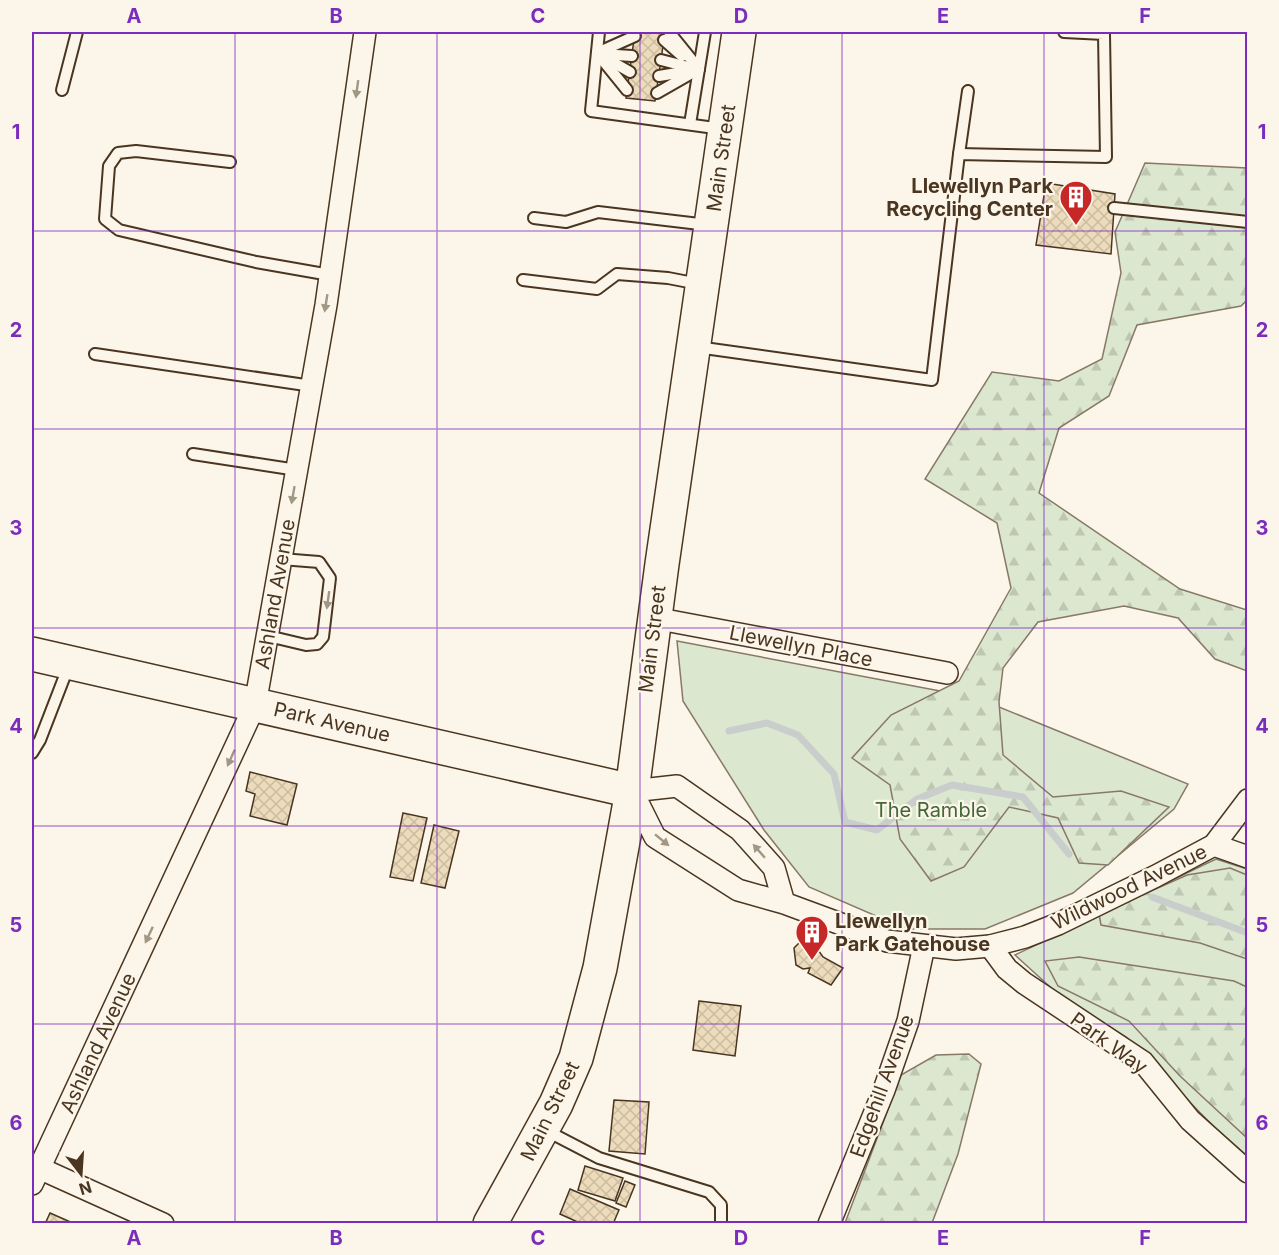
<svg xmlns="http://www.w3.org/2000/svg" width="1279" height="1255" font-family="Inter,sans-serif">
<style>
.green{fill:#dce7d0;stroke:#887966;stroke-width:1.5}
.forest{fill:url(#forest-firs);stroke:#887966;stroke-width:1.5}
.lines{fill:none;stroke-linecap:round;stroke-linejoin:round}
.stream{stroke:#c9cecd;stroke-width:7}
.building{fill:url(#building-cross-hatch);stroke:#4a3520;stroke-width:1.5}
.service-casing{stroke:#4a3520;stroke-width:14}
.minor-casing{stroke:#4a3520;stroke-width:24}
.primary-casing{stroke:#4a3520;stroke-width:36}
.service{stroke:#fbf6e9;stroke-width:10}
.minor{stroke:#fbf6e9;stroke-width:21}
.primary{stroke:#fbf6e9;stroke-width:33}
.oneway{fill:#a29684}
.grid{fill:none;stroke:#7b2cbf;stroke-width:1.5;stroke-opacity:0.55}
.labels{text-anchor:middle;stroke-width:4.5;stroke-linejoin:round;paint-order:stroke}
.street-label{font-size:20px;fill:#4a3520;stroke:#fbf6e9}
.poi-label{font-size:20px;font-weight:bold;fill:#4a3520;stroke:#fbf6e9;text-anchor:end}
.park-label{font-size:20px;fill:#436837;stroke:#fbf6e9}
.neatline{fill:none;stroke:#7b2cbf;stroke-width:2}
.grid-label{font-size:20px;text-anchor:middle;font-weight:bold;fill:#7b2cbf}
</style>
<defs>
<pattern id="forest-firs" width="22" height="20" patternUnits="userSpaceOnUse" patternTransform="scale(1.5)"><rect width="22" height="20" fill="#dce7d0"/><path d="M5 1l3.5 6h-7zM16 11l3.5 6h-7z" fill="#bec7b2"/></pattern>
<pattern id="building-cross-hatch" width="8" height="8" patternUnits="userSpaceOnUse" patternTransform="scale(1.5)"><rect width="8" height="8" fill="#ecdcbc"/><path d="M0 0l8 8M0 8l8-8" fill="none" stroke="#ccbda1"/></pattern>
</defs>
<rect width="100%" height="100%" fill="#fbf6e9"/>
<g class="green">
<path d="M677 641 977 698 1188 784 1174 809 1073 893 985 929H906L809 887 764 830 683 701Z"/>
<path d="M1216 859 1247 869V1156L1221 1134 1126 1037 1059 995 1015 955Z"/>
</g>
<g class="forest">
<path d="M1145 163 1247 168V300L1241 306 1137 325 1109 396 1059 428 1039 493 1180 589 1247 610V671L1215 659 1178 618 1124 606 1038 622 1003 668 999 702 1003 755 1053 797 1121 791 1169 807 1108 865 1079 863 1058 818 1009 807 964 867 931 881 900 839 890 785 852 758 891 715 959 681 1011 588 997 523 925 479 992 372 1059 381 1102 359 1121 273 1115 232Z"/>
<path d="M1230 868 1247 875V959L1200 943 1101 925 1099 914 1187 875Z"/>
<path d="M1079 957 1234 981 1247 987V1138L1180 1076 1129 1021 1058 986 1045 961Z"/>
<path d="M969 1054 981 1064 958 1154 932 1223H845L901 1075 936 1055Z"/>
</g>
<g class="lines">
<g class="stream">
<path d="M729 731 767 723 798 735 834 774 845 822 877 830 917 799 952 785 1023 797 1069 854"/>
<path d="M1152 897 1248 933"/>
</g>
</g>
<g class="building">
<path d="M635 32H665L655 101 626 98Z"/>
<path d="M1046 183 1115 194 1111 254 1036 245Z"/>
<path d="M250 772 297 784 287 825 250 816 255 794 246 791Z"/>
<path d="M403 813 427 818 413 881 390 877Z"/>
<path d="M434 825 459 831 445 888 421 883Z"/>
<path d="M799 943 814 944 823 957 843 968 831 985 808 973 810 968 803 969 796 965 794 948Z"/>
<path d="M699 1001 741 1006 735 1056 693 1050Z"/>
<path d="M614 1100 649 1102 645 1154 609 1151Z"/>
<path d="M585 1166 623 1178 615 1201 578 1190Z"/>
<path d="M625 1181 635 1185 626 1207 616 1203Z"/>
<path d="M570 1189 619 1210 613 1224H582L560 1214Z"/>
<path d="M50 1213 75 1224H45Z"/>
</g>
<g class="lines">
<defs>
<g id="service">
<path d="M599 32 591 111 722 129"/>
<path d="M669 32 699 69"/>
<path d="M664 40 682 56"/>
<path d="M597 53 627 90"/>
<path d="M597 53 635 36"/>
<path d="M600 54 632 56"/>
<path d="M602 56 630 72"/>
<path d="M661 60 692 68"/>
<path d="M659 76 689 71"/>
<path d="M62 90 77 32"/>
<path d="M657 93 699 69"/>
<path d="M690 124 705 32"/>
<path d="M959 154 968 91"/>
<path d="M230 162 136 151 118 153 109 166 105 219 119 230 256 262 330 275"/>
<path d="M1114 208 1248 222"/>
<path d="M534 218 566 222 598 212 708 225"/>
<path d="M523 280 597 289 617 274 668 278 699 284"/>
<path d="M697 347 932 380 959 154 1106 157 1104 34 1064 32"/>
<path d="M95 354 312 386"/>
<path d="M193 454 297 470"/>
<path d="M268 636 306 645 317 644 323 637 330 578 319 562 281 559"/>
<path d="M32 753 40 740 69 665"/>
<path d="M547 1131 599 1158 709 1192 721 1205V1224"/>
</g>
<g id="minor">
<path d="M654 618 947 673"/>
<path d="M1214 845 1248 857"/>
<path d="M784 903 774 868 740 830 677 786 632 791 655 837 738 890 784 903 887 941 956 949 990 946 1025 937 1058 924 1156 876 1214 845 1248 800"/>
<path d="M990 946 1007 969 1024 983 1143 1062 1190 1120 1248 1172"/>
<path d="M39 1168 163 1224"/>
<path d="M32 1184 255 705 326 305 365 32"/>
<path d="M829 1224 884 1090 908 1021 924 946"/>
</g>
<g id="primary">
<path d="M32 654 632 791"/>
<path d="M490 1224 556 1104 576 1058 600 968 632 791 662 564 739 32"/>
</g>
</defs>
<use href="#service" class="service-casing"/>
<use href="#minor" class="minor-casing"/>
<use href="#primary" class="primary-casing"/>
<use href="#service" class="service"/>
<use href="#minor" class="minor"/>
<use href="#primary" class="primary"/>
</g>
<defs><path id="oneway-solid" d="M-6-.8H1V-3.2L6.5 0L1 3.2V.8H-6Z" transform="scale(1.5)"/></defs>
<g class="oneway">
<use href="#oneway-solid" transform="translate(357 89) rotate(98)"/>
<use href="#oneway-solid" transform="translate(326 303) rotate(99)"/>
<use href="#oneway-solid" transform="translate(293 495) rotate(100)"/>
<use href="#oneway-solid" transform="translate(328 600) rotate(98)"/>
<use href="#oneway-solid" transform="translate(231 758) rotate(114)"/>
<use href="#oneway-solid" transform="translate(662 840) rotate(39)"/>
<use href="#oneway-solid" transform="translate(759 851) rotate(-131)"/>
<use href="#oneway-solid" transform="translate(149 935) rotate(115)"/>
</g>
<path class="grid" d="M235 32V1224M437 32V1224M640 32V1224M842 32V1224M1044 32V1224M32 231H1248M32 429H1248M32 628H1248M32 826H1248M32 1024H1248"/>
<defs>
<symbol id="building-pin" viewBox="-11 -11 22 30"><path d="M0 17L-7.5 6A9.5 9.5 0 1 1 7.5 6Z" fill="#c62828" stroke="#fbf6e9"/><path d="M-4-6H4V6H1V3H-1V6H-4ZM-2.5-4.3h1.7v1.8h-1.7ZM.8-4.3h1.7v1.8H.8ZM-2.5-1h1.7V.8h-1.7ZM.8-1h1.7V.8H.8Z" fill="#fff"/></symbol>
</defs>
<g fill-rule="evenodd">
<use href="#building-pin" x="1057" y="178" width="38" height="52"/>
<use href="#building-pin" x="793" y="913" width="38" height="52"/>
</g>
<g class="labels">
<g class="street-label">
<text transform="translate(721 158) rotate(-82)" y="7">Main Street</text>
<text transform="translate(275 594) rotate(-80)" y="7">Ashland Avenue</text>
<text transform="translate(652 639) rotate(-83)" y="7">Main Street</text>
<text transform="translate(801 646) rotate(11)" y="7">Llewellyn Place</text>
<text transform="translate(332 722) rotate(13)" y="7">Park Avenue</text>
<text transform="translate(1129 887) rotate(-26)" y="7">Wildwood Avenue</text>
<text transform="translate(98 1043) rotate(-65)" y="7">Ashland Avenue</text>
<text transform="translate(1109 1043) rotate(36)" y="7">Park Way</text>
<text transform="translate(882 1086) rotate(-70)" y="7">Edgehill Avenue</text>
<text transform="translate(550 1111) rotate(-64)" y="7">Main Street</text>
</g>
<g class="poi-label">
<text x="1053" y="193">Llewellyn Park<tspan x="1053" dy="23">Recycling Center</tspan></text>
<text x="835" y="928" text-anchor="start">Llewellyn<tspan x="835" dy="23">Park Gatehouse</tspan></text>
</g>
<g class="park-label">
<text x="931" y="817">The Ramble</text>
</g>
</g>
<rect width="1279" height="1255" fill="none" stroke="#fbf6e9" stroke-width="66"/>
<g transform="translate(81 1174) rotate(163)" stroke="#fbf6e9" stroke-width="4.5" paint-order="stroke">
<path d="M0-4.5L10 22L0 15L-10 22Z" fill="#4a3520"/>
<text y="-9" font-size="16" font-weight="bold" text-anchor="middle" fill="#4a3520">N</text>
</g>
<rect x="33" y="33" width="1213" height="1189" class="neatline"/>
<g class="grid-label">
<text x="134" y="23">A</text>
<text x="336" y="23">B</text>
<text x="538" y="23">C</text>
<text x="741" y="23">D</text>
<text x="943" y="23">E</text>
<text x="1145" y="23">F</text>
<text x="16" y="139">1</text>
<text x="1262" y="139">1</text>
<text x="16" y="337">2</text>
<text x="1262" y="337">2</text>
<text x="16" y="535">3</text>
<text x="1262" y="535">3</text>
<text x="16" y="733">4</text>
<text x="1262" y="733">4</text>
<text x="16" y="932">5</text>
<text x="1262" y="932">5</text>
<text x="16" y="1130">6</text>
<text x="1262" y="1130">6</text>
<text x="134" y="1245">A</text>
<text x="336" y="1245">B</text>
<text x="538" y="1245">C</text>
<text x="741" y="1245">D</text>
<text x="943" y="1245">E</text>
<text x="1145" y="1245">F</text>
</g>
</svg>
